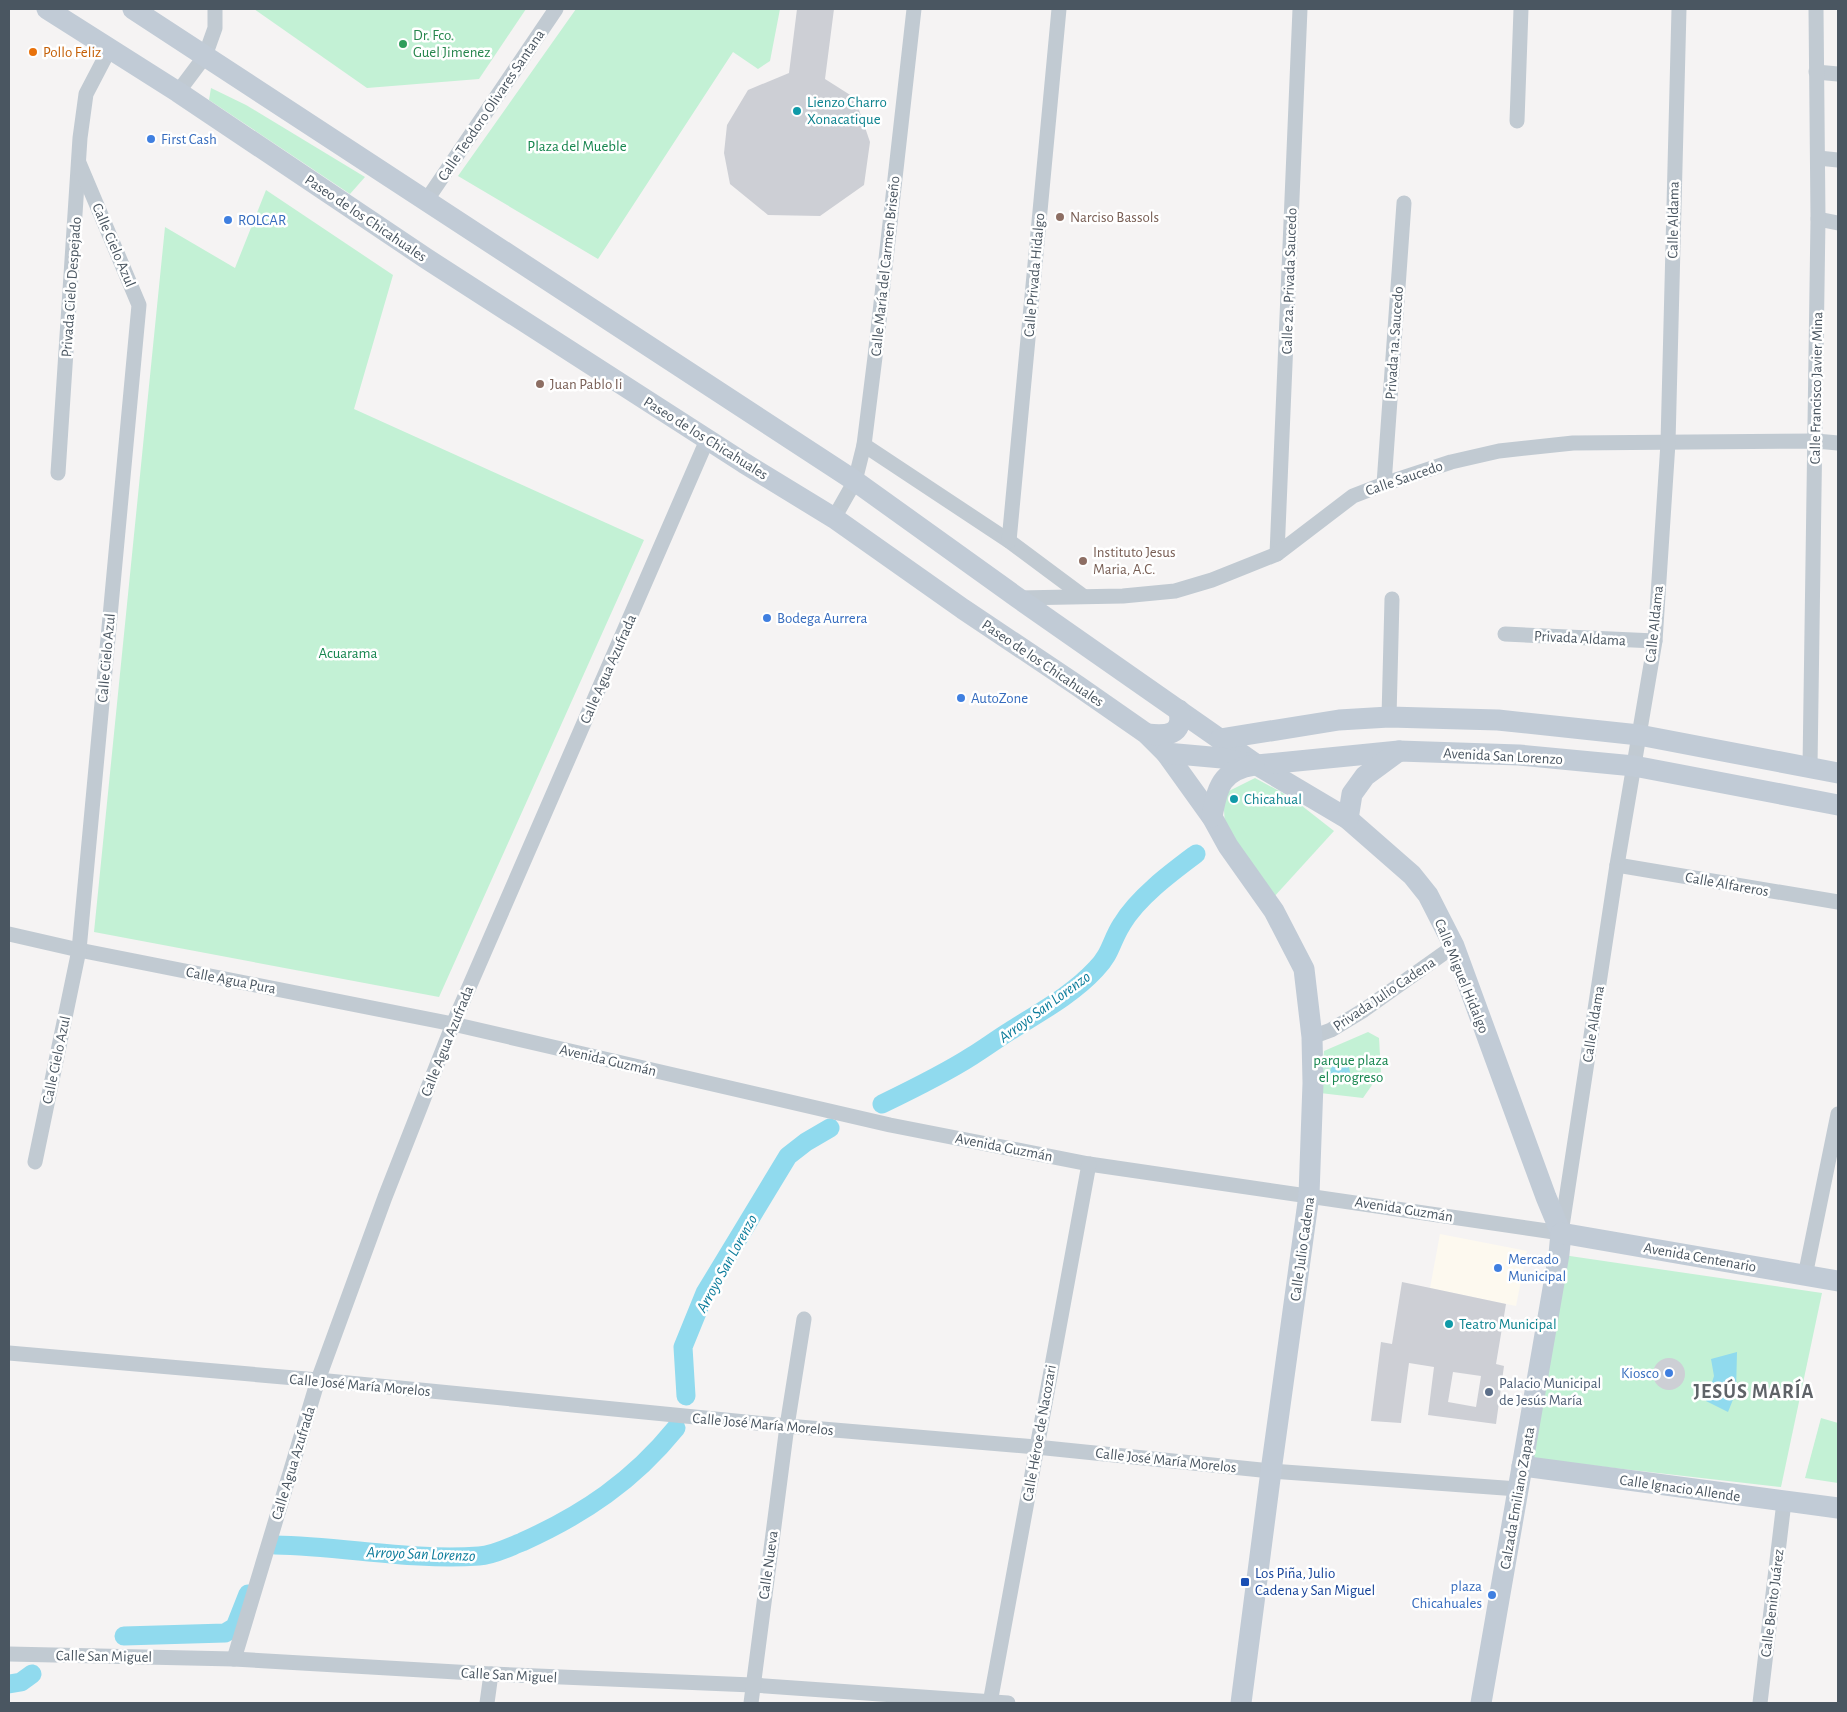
<svg xmlns="http://www.w3.org/2000/svg" width="1847" height="1712" font-family="'Alegreya Sans',sans-serif">
<style>
.commercial{fill:#fdf9ef}
.green{fill:#c3f1d5}
.water{fill:#90daee}
.lines{fill:none;stroke-linecap:round;stroke-linejoin:round}
.canal{stroke:#90daee;stroke-width:19}
.building{fill:#cdcfd5;fill-rule:evenodd}
.street{stroke:#c1cad2;stroke-width:15}
.secondary{stroke:#c1cbd6;stroke-width:21}
.leisure-dot{fill:#2e9e5b;stroke:#fff;stroke-width:2}
.food-dot{fill:#e8710a;stroke:#fff;stroke-width:2}
.culture-dot{fill:#0f9aa8;stroke:#fff;stroke-width:2}
.shop-dot{fill:#3f7fe0;stroke:#fff;stroke-width:2}
.education-dot{fill:#8d6e63;stroke:#fff;stroke-width:2}
.service-dot{fill:#5c6f8a;stroke:#fff;stroke-width:2}
.transit-dot{fill:#1a4fb4;stroke:#fff;stroke-width:2}
.labels{text-anchor:middle;stroke-width:5;stroke-linejoin:round;paint-order:stroke}
.leisure-label{font-size:15px;fill:#27864d;stroke:#fff;text-anchor:start}
.food-label{font-size:15px;fill:#c56008;stroke:#fff;text-anchor:start}
.culture-label{font-size:15px;fill:#0d838f;stroke:#fff;text-anchor:start}
.street-label{font-size:15px;fill:#4a5661;stroke:#fff}
.shop-label{font-size:15px;fill:#366cbe;stroke:#fff;text-anchor:start}
.park-label{font-size:15px;fill:#17864f;stroke:#fff}
.education-label{font-size:15px;fill:#785e54;stroke:#fff;text-anchor:start}
.service-label{font-size:15px;fill:#4e5e75;stroke:#fff;text-anchor:start}
.transit-label{font-size:15px;fill:#164399;stroke:#fff;text-anchor:start}
.water-label{font-size:16px;font-style:italic;fill:#0c7c9b;stroke:#fff}
.district-label{font-size:20px;font-weight:bold;letter-spacing:1px;fill:#5f6368;stroke:#fff}
</style>
<rect width="100%" height="100%" fill="#f5f3f3"/>
<path class="commercial" d="M1440 1234 1527 1251 1516 1306 1430 1288Z"/>
<g class="green">
<path d="M254 9H526L479 79 367 88Z"/>
<path d="M576 9H780L770 61 758 69 733 52 598 259 458 176Z"/>
<path d="M211 88 246 105 365 177 350 194 209 100Z"/>
<path d="M266 190 393 275 354 409 644 540 439 997 94 932 165 227 235 268Z"/>
<path d="M1255 778 1292 798 1334 831 1273 898 1225 826 1223 794Z"/>
<path d="M1368 1032 1379 1038 1381 1072 1363 1098 1320 1093 1324 1051Z"/>
<path d="M1563 1255 1822 1293 1781 1487 1527 1458Z"/>
<path d="M1821 1418 1838 1423V1483L1805 1478Z"/>
</g>
<g class="water">
<circle cx="1340" cy="1072" r="10"/>
<path d="M1737 1352 1736 1392 1728 1412 1706 1401 1714 1376 1711 1359Z"/>
</g>
<g class="lines">
<g class="canal">
<path d="M882 1104C913 1089 944 1074 972 1056 985 1048 997 1039 1010 1031 1040 1012 1072 995 1096 969 1111 954 1111 941 1122 924 1138 897 1172 872 1196 854"/>
<path d="M686 1396 683 1347 705 1293 788 1156 806 1142 830 1128"/>
<path d="M275 1545C343 1546 411 1561 479 1556 494 1555 509 1547 522 1542 584 1514 633 1481 676 1428"/>
<path d="M124 1636 225 1633 235 1627 248 1594"/>
<path d="M9 1684 21 1682 32 1674"/>
</g>
</g>
<g class="building">
<path d="M797 9H834L825 79 855 98 870 142 864 185 820 216 768 215 730 184 724 153 727 125 748 90 789 73Z"/>
<path d="M1402 1282 1506 1304 1496 1364 1504 1366 1496 1424 1428 1415 1434 1367 1409 1363 1401 1423 1371 1421 1381 1342 1392 1344ZM1453 1372 1481 1376 1476 1407 1448 1402Z"/>
<circle cx="1669" cy="1374" r="16"/>
</g>
<g class="lines">
<g class="street">
<path d="M1816 72 1838 74"/>
<path d="M178 92 205 56 215 28V9"/>
<path d="M1517 121 1521 9"/>
<path d="M1818 158 1838 160"/>
<path d="M426 201 556 9"/>
<path d="M1818 219 1838 223"/>
<path d="M864 445 1009 541 1083 596"/>
<path d="M58 473 80 138 86 94 110 48"/>
<path d="M1384 484 1404 203"/>
<path d="M834 518 855 481 864 445 875 357 914 9"/>
<path d="M1009 541 1059 9"/>
<path d="M1277 554 1300 9"/>
<path d="M1018 598 1123 596 1175 591 1212 580 1277 554 1353 496 1384 484 1451 462 1499 451 1573 443 1816 441 1838 443"/>
<path d="M1505 634 1655 641"/>
<path d="M1389 717 1392 599"/>
<path d="M1810 767 1818 219 1816 9"/>
<path d="M1617 865 1838 902"/>
<path d="M9 934 79 950 453 1024 890 1125 1089 1164 1561 1233 1617 865 1655 641 1668 443 1679 9"/>
<path d="M1312 1037 1331 1030 1364 1010 1454 946"/>
<path d="M35 1162 79 950 139 305 79 163"/>
<path d="M1805 1276 1838 1114"/>
<path d="M9 1353 318 1380 787 1426 1036 1447 1271 1471 1518 1489"/>
<path d="M9 1654 234 1659 491 1674 752 1685 1008 1703"/>
<path d="M234 1659 318 1380 385 1197 453 1024 707 440"/>
<path d="M487 1703 491 1674"/>
<path d="M751 1703 787 1426 804 1319"/>
<path d="M990 1703 1089 1164"/>
<path d="M1760 1703 1784 1502"/>
</g>
<g class="secondary">
<path d="M47 9 178 92 427 259 744 463 834 518 963 609 1078 686 1147 734 1166 753 1212 817 1228 846 1274 911 1304 969 1312 1037 1313 1083 1309 1195 1271 1471 1241 1703"/>
<path d="M133 9 855 481 1018 598 1257 765 1348 819 1412 875 1428 895 1454 946 1546 1197 1561 1233 1559 1254 1481 1703"/>
<path d="M1147 734C1166 736 1184 736 1179 710"/>
<path d="M1220 739 1339 720 1389 717 1498 720 1639 735 1838 773"/>
<path d="M1166 753 1222 758 1257 765 1399 751 1519 755 1634 766 1838 805"/>
<path d="M1212 817C1217 788 1221 770 1254 765"/>
<path d="M1348 819 1352 794 1365 776 1399 751"/>
<path d="M1561 1233 1838 1281"/>
<path d="M1522 1466 1838 1508"/>
</g>
</g>
<circle class="leisure-dot" cx="403" cy="44" r="5"/>
<circle class="food-dot" cx="33" cy="52" r="5"/>
<g class="culture-dot">
<circle cx="797" cy="111" r="5"/>
<circle cx="1234" cy="799" r="5"/>
<circle cx="1449" cy="1324" r="5"/>
</g>
<g class="shop-dot">
<circle cx="151" cy="139" r="5"/>
<circle cx="228" cy="220" r="5"/>
<circle cx="767" cy="618" r="5"/>
<circle cx="961" cy="698" r="5"/>
<circle cx="1498" cy="1268" r="5"/>
<circle cx="1669" cy="1373" r="5"/>
<circle cx="1492" cy="1595" r="5"/>
</g>
<g class="education-dot">
<circle cx="1060" cy="217" r="5"/>
<circle cx="540" cy="384" r="5"/>
<circle cx="1083" cy="561" r="5"/>
</g>
<circle class="service-dot" cx="1489" cy="1392" r="5"/>
<rect class="transit-dot" x="1240" y="1577" width="10" height="10" rx="2.5"/>
<g class="labels">
<g class="leisure-label">
<text x="413" y="40">Dr. Fco.<tspan x="413" dy="17">Guel Jimenez</tspan></text>
</g>
<g class="food-label">
<text x="43" y="57">Pollo Feliz</text>
</g>
<g class="culture-label">
<text x="807" y="107">Lienzo Charro<tspan x="807" dy="17">Xonacatique</tspan></text>
<text x="1244" y="804">Chicahual</text>
<text x="1459" y="1329">Teatro Municipal</text>
</g>
<g class="street-label">
<text transform="translate(491 105) rotate(-56)" y="5">Calle Teodoro Olivares Santana</text>
<text transform="translate(366 218) rotate(34)" y="5">Paseo de los Chicahuales</text>
<text transform="translate(1673 220) rotate(-89)" y="5">Calle Aldama</text>
<text transform="translate(114 245) rotate(67)" y="5">Calle Cielo Azul</text>
<text transform="translate(885 266) rotate(-84)" y="5">Calle María del Carmen Briseño</text>
<text transform="translate(1034 275) rotate(-85)" y="5">Calle Privada Hidalgo</text>
<text transform="translate(1289 281) rotate(-88)" y="5">Calle 2a. Privada Saucedo</text>
<text transform="translate(71 287) rotate(-86)" y="5">Privada Cielo Despejado</text>
<text transform="translate(1394 343) rotate(-86)" y="5">Privada 1a. Saucedo</text>
<text transform="translate(1816 388) rotate(-89)" y="5">Calle Francisco Javier Mina</text>
<text transform="translate(706 438) rotate(32)" y="5">Paseo de los Chicahuales</text>
<text transform="translate(1404 478) rotate(-19)" y="5">Calle Saucedo</text>
<text transform="translate(1654 624) rotate(-84)" y="5">Calle Aldama</text>
<text transform="translate(1580 638) rotate(3)" y="5">Privada Aldama</text>
<text transform="translate(106 658) rotate(-85)" y="5">Calle Cielo Azul</text>
<text transform="translate(1043 663) rotate(34)" y="5">Paseo de los Chicahuales</text>
<text transform="translate(608 669) rotate(-66)" y="5">Calle Agua Azufrada</text>
<text transform="translate(1503 756) rotate(3)" y="5">Avenida San Lorenzo</text>
<text transform="translate(1727 884) rotate(10)" y="5">Calle Alfareros</text>
<text transform="translate(1462 976) rotate(68)" y="5">Calle Miguel Hidalgo</text>
<text transform="translate(231 980) rotate(11)" y="5">Calle Agua Pura</text>
<text transform="translate(1384 994) rotate(-34)" y="5">Privada Julio Cadena</text>
<text transform="translate(1593 1024) rotate(-81)" y="5">Calle Aldama</text>
<text transform="translate(447 1041) rotate(-68)" y="5">Calle Agua Azufrada</text>
<text transform="translate(56 1060) rotate(-78)" y="5">Calle Cielo Azul</text>
<text transform="translate(608 1060) rotate(13)" y="5">Avenida Guzmán</text>
<text transform="translate(1004 1147) rotate(11)" y="5">Avenida Guzmán</text>
<text transform="translate(1404 1209) rotate(9)" y="5">Avenida Guzmán</text>
<text transform="translate(1302 1249) rotate(-82)" y="5">Calle Julio Cadena</text>
<text transform="translate(1700 1257) rotate(10)" y="5">Avenida Centenario</text>
<text transform="translate(360 1385) rotate(5)" y="5">Calle José María Morelos</text>
<text transform="translate(763 1424) rotate(5)" y="5">Calle José María Morelos</text>
<text transform="translate(1039 1433) rotate(-80)" y="5">Calle Héroe de Nacozari</text>
<text transform="translate(1166 1460) rotate(6)" y="5">Calle José María Morelos</text>
<text transform="translate(293 1463) rotate(-73)" y="5">Calle Agua Azufrada</text>
<text transform="translate(1680 1488) rotate(8)" y="5">Calle Ignacio Allende</text>
<text transform="translate(1517 1498) rotate(-80)" y="5">Calzada Emiliano Zapata</text>
<text transform="translate(768 1565) rotate(-82)" y="5">Calle Nueva</text>
<text transform="translate(1772 1603) rotate(-83)" y="5">Calle Benito Juárez</text>
<text transform="translate(104 1656) rotate(1)" y="5">Calle San Miguel</text>
<text transform="translate(509 1675) rotate(3)" y="5">Calle San Miguel</text>
</g>
<g class="shop-label">
<text x="161" y="144">First Cash</text>
<text x="238" y="225">ROLCAR</text>
<text x="777" y="623">Bodega Aurrera</text>
<text x="971" y="703">AutoZone</text>
<text x="1508" y="1264">Mercado<tspan x="1508" dy="17">Municipal</tspan></text>
<text x="1659" y="1378" text-anchor="end">Kiosco</text>
<text x="1482" y="1591" text-anchor="end">plaza<tspan x="1482" dy="17">Chicahuales</tspan></text>
</g>
<g class="park-label">
<text x="577" y="151">Plaza del Mueble</text>
<text x="348" y="658">Acuarama</text>
<text x="1351" y="1065">parque plaza<tspan x="1351" dy="17">el progreso</tspan></text>
</g>
<g class="education-label">
<text x="1070" y="222">Narciso Bassols</text>
<text x="550" y="389">Juan Pablo Ii</text>
<text x="1093" y="557">Instituto Jesus<tspan x="1093" dy="17">Maria, A.C.</tspan></text>
</g>
<g class="service-label">
<text x="1499" y="1388">Palacio Municipal<tspan x="1499" dy="17">de Jesús María</tspan></text>
</g>
<g class="transit-label">
<text x="1255" y="1578">Los Piña, Julio<tspan x="1255" dy="17">Cadena y San Miguel</tspan></text>
</g>
<g class="water-label">
<text transform="translate(1044 1006) rotate(-36)" y="6">Arroyo San Lorenzo</text>
<text transform="translate(726 1263) rotate(-61)" y="6">Arroyo San Lorenzo</text>
<text transform="translate(421 1553) rotate(2)" y="6">Arroyo San Lorenzo</text>
</g>
<g class="district-label">
<text x="1754" y="1398">JESÚS MARÍA</text>
</g>
</g>
<rect width="1847" height="1712" fill="none" stroke="#4a5661" stroke-width="20"/>
</svg>
